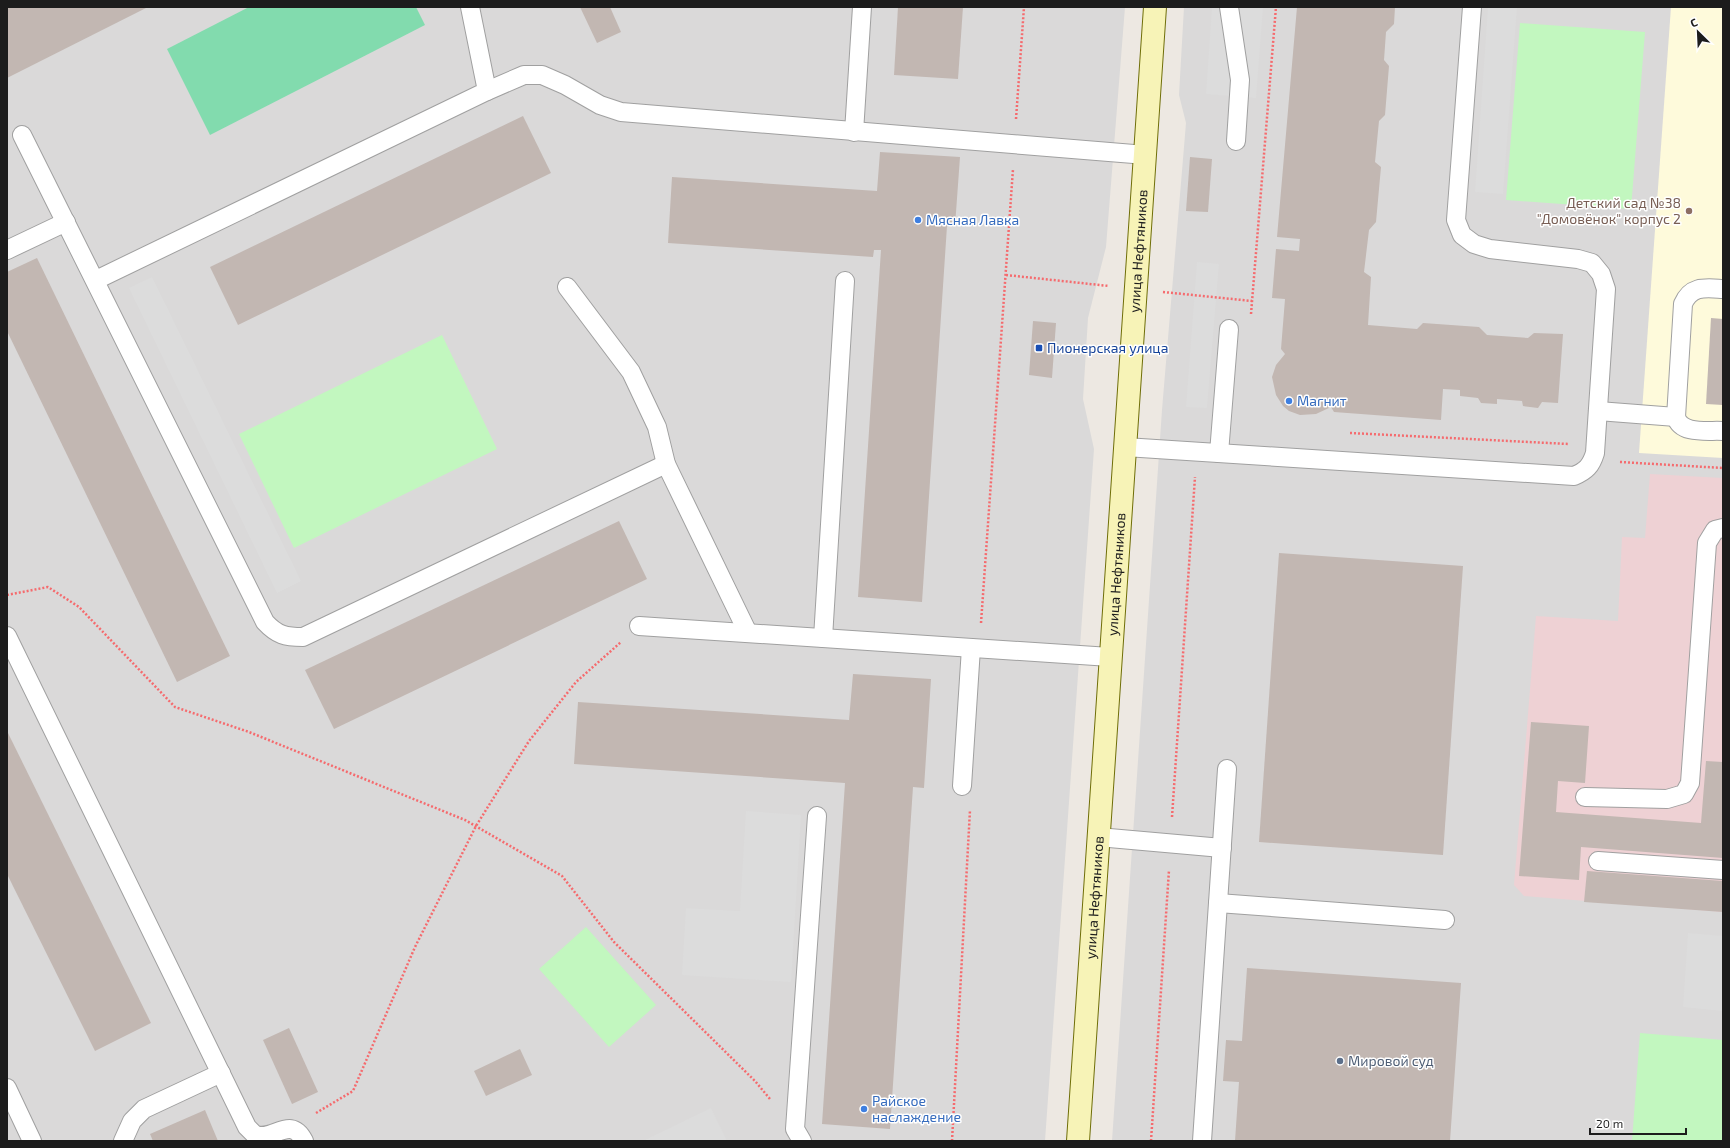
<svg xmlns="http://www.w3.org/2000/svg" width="1730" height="1148" font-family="'Exo 2',sans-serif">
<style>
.residential{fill:#dad9d9}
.commercial{fill:#eed1d4}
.education{fill:#fefadb}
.park{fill:#c2f7bf}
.pitch{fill:#82dbae}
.parking{fill:#dcdcdc}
.building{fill:#c2b7b2}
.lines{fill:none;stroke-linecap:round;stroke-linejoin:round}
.lane-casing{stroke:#a0a0a0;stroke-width:20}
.secondary-casing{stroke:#6f6e08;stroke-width:24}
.path{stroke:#f56b6e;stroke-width:2.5;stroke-dasharray:2 2;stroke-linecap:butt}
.lane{stroke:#fff;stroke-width:18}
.secondary{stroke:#f7f3b7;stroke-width:22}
.education-dot{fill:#8d6e63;stroke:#fff;stroke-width:1.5}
.shop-dot{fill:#3f7fe0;stroke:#fff;stroke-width:1.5}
.transit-dot{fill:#1a4fb4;stroke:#fff;stroke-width:1.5}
.service-dot{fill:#5c6f8a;stroke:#fff;stroke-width:1.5}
.labels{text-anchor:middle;stroke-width:3;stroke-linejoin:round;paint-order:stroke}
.education-label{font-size:14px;fill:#785e54;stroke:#fff;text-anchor:end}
.shop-label{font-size:14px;fill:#366cbe;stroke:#fff;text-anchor:start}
.street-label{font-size:14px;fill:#1c1c1c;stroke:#fff}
.transit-label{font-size:14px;fill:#164399;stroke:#fff;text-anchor:start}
.service-label{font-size:14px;fill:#4e5e75;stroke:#fff;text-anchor:start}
</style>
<rect width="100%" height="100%" fill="#ede8e2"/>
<g class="residential">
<path d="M7 7H1125L1106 247 1088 318 1083 399 1094 449 1045 1141H7Z"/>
<path d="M1184 7H1723V1141H1112L1162 410 1186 123 1179 95Z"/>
</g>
<path class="commercial" d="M1650 474 1723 478V912L1524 896 1514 885 1536 616 1618 621 1622 537 1645 538Z"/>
<path class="education" d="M1671 7 1723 8V458L1639 453Z"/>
<g class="park">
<path d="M1520 23 1645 32 1631 209 1506 200Z"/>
<path d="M442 335 497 449 294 548 239 434Z"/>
<path d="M586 927 656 1005 609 1047 539 969Z"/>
<path d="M1640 1033 1723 1040V1141H1632Z"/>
</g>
<path class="pitch" d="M249 7H416L425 25 210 135 167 49Z"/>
<g class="parking">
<path d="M1212 7H1263L1256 98 1206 94Z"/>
<path d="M1488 7H1517L1503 194 1475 192Z"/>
<path d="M1197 262 1219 264 1207 408 1186 407Z"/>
<path d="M152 277 301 581 277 593 129 288Z"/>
<path d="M746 811 801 815 791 982 682 975 686 908 740 911Z"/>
<path d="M1688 933 1723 936V1011L1683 1007Z"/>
<path d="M711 1108 727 1141H643Z"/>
</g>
<g class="building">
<path d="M7 7H148L7 78Z"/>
<path d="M580 7H610L621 32 597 43Z"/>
<path d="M898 7H963L958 79 894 75Z"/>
<path d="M1297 7H1395L1394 24 1386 32 1384 60 1389 66 1385 115 1379 121 1375 162 1381 167 1376 222 1369 230 1364 272 1371 277 1368 325 1417 329 1423 323 1479 327 1487 335 1528 338 1534 333 1563 334 1558 403 1542 402 1538 408 1523 406 1522 401 1497 399V404L1481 403 1478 398 1460 396V390L1443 389 1441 420 1334 412 1331 407 1316 414 1300 415 1289 411 1283 406 1276 395 1272 377 1276 365 1285 354 1281 349 1285 299 1272 298 1276 249 1299 251 1300 239 1277 237Z"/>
<path d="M523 116 551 173 238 325 210 267Z"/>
<path d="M880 152 960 157 955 226H947L922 602 858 597 881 250H874L873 257 668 243 672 177 877 191Z"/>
<path d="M1190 157 1212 159 1208 212 1186 211Z"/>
<path d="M37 258 230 656 177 682 7 331V272Z"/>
<path d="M1711 318 1723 319V405L1706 404Z"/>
<path d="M1033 321 1056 323 1052 378 1029 375Z"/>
<path d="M619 521 647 579 334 729 305 670Z"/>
<path d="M1279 553 1463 566 1443 855 1259 842Z"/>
<path d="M853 674 931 679 924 788 913 787 890 1129 822 1124 845 783 574 764 578 702 849 720Z"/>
<path d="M1531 722 1589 726 1585 783 1558 781 1556 812 1701 823 1706 761 1723 762V858L1581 847 1579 880 1519 876Z"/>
<path d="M7 731 151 1023 95 1051 7 874Z"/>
<path d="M1587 871 1723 881V912L1584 902Z"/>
<path d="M1247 968 1461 983 1450 1141H1235L1239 1082 1223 1081 1226 1040 1242 1041Z"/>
<path d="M289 1028 318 1092 292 1104 263 1040Z"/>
<path d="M520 1049 532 1075 486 1096 474 1071Z"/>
<path d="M205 1110 218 1141H153L150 1134Z"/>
</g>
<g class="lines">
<defs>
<g id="lane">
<path d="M1229 7 1240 80 1236 141"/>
<path d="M487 91 524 75H542L565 85 600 105 621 112 1146 155"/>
<path d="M854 132 862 7"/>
<path d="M22 135 265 622C277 635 285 637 303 637L666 464"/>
<path d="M7 250 66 222"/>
<path d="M96 280 487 91 470 7"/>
<path d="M567 287 631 372 657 427 666 464 748 633"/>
<path d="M1723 289C1706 288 1691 285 1683 304L1676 417C1681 435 1708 430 1723 431"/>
<path d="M1598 411 1676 417"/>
<path d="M1125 447 1574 476C1586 471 1591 466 1595 453L1606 289 1601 274 1592 263 1578 259 1490 249 1474 244 1462 235 1456 220 1472 7"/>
<path d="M1219 453 1229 329"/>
<path d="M639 626 1110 657"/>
<path d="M7 636 247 1127C249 1129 252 1132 254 1134 272 1144 290 1113 304 1141"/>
<path d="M823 638 845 281"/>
<path d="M962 786 971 648"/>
<path d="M1585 797 1667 799 1684 794 1690 783 1707 543 1715 530 1723 528"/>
<path d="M1098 837 1222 848"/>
<path d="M1598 861 1723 870"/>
<path d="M1218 903 1445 920"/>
<path d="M7 1088 32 1141"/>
<path d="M123 1141 132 1121 144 1109 221 1073"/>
<path d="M802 1141 795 1129 817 816"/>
<path d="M1202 1141 1227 769"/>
</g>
<g id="secondary">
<path id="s1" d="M1078 1141 1155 7"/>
</g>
</defs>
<use href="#lane" class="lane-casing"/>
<use href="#secondary" class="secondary-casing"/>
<g class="path">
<path d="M1016 119 1024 7"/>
<path d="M1006 275 1109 286"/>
<path d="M1163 292 1252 301"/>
<path d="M1251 314 1276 7"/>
<path d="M1350 433 1569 444"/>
<path d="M1620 462 1723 468"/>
<path d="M7 595 48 587 79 607 175 707 249 732 465 820 562 876 614 942 755 1081 770 1099"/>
<path d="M981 623 1013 169"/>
<path d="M1172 817 1195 477"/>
<path d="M316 1113 353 1091 415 947 476 826 529 741 576 682 621 642"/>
<path d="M952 1141 970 810"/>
<path d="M1151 1141 1169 870"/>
</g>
<use href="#lane" class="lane"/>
<use href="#secondary" class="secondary"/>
</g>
<circle class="education-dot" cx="1689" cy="211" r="4"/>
<g class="shop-dot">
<circle cx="918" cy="220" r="4"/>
<circle cx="1289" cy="401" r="4"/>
<circle cx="864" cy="1109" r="4"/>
</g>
<rect class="transit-dot" x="1035" y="344" width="8" height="8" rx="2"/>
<circle class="service-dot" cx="1340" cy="1061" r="4"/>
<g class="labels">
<g class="education-label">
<text x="1681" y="208">Детский сад №38<tspan x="1681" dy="16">"Домовёнок" корпус 2</tspan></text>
</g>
<g class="shop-label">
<text x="926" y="225">Мясная Лавка</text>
<text x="1297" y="406">Магнит</text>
<text x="872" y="1106">Райское<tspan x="872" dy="16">наслаждение</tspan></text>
</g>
<g class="street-label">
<text dy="5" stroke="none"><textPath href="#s1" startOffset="892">улица Нефтяников</textPath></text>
<text dy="5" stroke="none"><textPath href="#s1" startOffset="568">улица Нефтяников</textPath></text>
<text dy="5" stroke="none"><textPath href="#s1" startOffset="244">улица Нефтяников</textPath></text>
</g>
<g class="transit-label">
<text x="1047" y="353">Пионерская улица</text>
</g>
<g class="service-label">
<text x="1348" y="1066">Мировой суд</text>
</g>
</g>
<rect width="1730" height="1148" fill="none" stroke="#1c1c1c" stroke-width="16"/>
<g transform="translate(1698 32) rotate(336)" stroke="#ffffff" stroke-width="3" paint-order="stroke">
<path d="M0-3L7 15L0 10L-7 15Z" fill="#1c1c1c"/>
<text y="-6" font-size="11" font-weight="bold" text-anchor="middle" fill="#1c1c1c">С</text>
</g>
<path d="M1590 1128v6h96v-6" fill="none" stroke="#1c1c1c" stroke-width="2"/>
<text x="1596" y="1128" font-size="12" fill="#1c1c1c" stroke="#ffffff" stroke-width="3" paint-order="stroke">20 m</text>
</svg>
